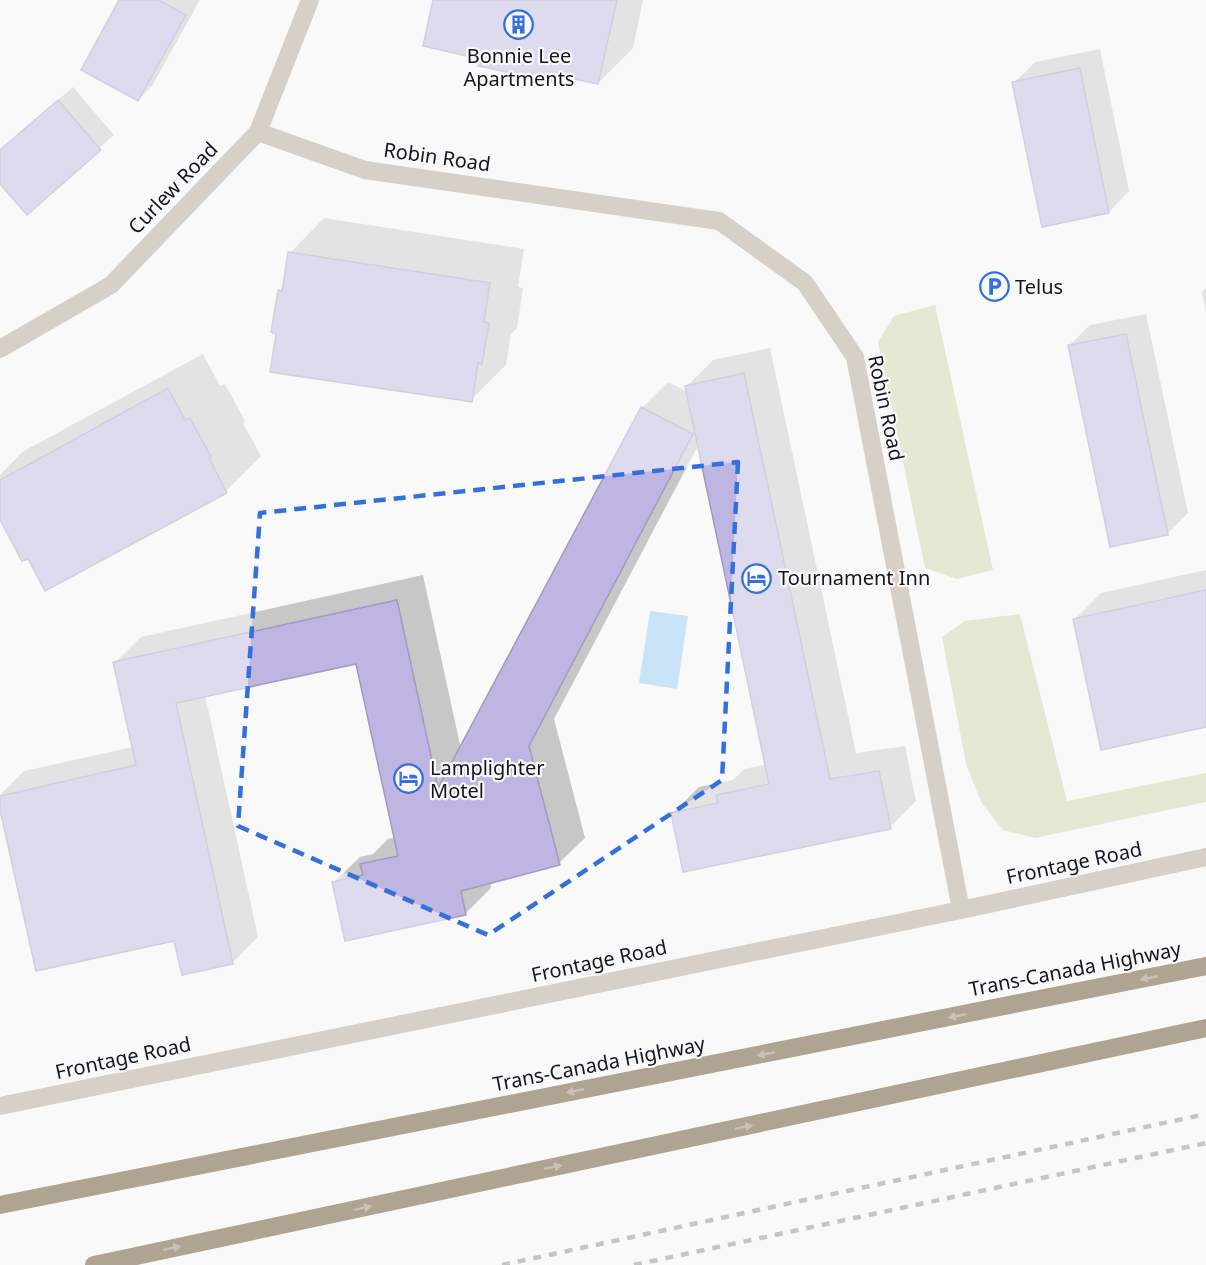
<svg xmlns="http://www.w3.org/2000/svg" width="1206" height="1265" font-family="'Noto Sans',sans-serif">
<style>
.green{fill:#cdd2a3}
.water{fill:#c9e3f7}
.shadow{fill:#0003}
.building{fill:#bfb5e3;stroke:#a29bbd;stroke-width:1.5}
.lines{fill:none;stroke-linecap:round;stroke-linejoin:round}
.minor{stroke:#ac9e8d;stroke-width:18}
.highway{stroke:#543a12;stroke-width:18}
.rail{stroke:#85838a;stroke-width:4.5;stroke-dasharray:8 8;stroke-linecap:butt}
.oneway{fill:#8e7d63}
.marked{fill:none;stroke:#336fdd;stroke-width:4.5;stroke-dasharray:12 8;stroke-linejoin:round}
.labels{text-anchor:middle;stroke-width:4.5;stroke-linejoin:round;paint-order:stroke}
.poi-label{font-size:20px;fill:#171421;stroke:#f9f9f9;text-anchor:start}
.street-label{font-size:20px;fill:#171421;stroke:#f9f9f9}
</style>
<rect width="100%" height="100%" fill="#f9f9f9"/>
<g class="green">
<path d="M935 305 993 570 957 579 925 568 878 342 894 316Z"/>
<path d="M1020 614 1067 801 1206 773V802L1035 838 1003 830 981 802 966 764 942 637 965 621Z"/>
</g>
<path class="water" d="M650 611 688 616 677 689 639 683Z"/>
<g class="shadow">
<path d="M121 0H200L152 86 138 100Z"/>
<path d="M435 0H643L633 48 598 83 559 74 553 81 482 58Z"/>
<path d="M1100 49 1129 191 1109 212 1014 83 1035 62Z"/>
<path d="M73 87 114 135 27 212 0 181V151Z"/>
<path d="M324 218 524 249 518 287 523 288 517 328 511 334 506 365 471 400 278 332 279 291 285 285 290 253Z"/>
<path d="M1206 288V312L1202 292Z"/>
<path d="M1146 314 1188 513 1167 534 1069 346 1090 325Z"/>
<path d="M770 348 856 753 905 746 916 801 890 827 673 813 699 787 733 780 744 769 767 764 699 444 554 719 585 838 559 863 490 882 491 888 465 914 334 882 360 857 373 854 388 839 396 837 357 662 205 695 258 937 232 963 176 939 0 804V795L24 771 133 747 115 663 141 637 423 575 461 749 642 408 668 382 688 392 687 386 713 360Z"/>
<path d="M203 354 220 386 225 384 245 421 243 423 261 456 226 491 28 557 0 511V475L22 452Z"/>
<path d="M1206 570V726L1075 619 1101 593Z"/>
</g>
<g class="building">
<path d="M119 0H159L186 15 138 101 81 70Z"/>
<path d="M433 0H617L598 84 555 75 553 82 478 66 480 59 423 46Z"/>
<path d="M1080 68 1109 213 1042 227 1012 82Z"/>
<path d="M58 100 101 150 27 215 0 184V150Z"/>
<path d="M288 252 490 283 484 322 489 323 482 364 478 363 472 402 270 372 276 334 271 332 278 290 282 291Z"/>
<path d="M1126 334 1168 535 1110 547 1068 345Z"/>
<path d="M744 373 830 779 879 771 891 829 683 872 671 813 718 803 716 795 769 784 685 386Z"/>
<path d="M168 388 185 420 190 418 211 457 209 458 227 493 45 591 28 559 22 561 0 520V480Z"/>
<path d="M641 407 693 434 529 746 560 865 461 891 466 915 345 941 332 882 363 875 360 864 398 856 356 664 176 703 233 964 182 975 174 941 36 971 0 810V796L136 765 113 662 397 600 438 788Z"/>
<path d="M1206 590V727L1101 750 1073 619Z"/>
</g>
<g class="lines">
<g class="minor">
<path d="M258 132 365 170 719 221 805 283 855 357 961 910"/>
<path d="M0 349 111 285 258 132 310 0"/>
<path d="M0 1106 961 910 1206 857"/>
</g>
<g class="highway">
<path d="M0 1205 1206 966"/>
<path d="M94 1265 1206 1028"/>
</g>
<g class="rail">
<path d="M502 1265 1206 1114"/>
<path d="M634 1265 1206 1143"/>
</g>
</g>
<defs><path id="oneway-solid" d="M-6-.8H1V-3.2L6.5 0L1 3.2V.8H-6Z" transform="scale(1.5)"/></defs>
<g class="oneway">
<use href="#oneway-solid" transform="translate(1149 978) rotate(169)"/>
<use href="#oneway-solid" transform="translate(957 1016) rotate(169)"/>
<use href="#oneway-solid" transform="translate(766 1054) rotate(169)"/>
<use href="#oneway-solid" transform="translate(575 1091) rotate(169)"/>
<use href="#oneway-solid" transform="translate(744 1127) rotate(-12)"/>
<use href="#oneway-solid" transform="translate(553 1167) rotate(-12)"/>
<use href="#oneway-solid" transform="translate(363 1208) rotate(-12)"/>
<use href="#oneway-solid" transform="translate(172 1248) rotate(-12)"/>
</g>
<path d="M0 0H1206V1265H0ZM738 462 722 780 488 935 238 826 260 513Z" fill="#f9f9f9" fill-opacity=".55" fill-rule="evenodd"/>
<path class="marked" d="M738 462 722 780 488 935 238 826 260 513Z"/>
<defs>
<symbol id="building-ring" viewBox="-11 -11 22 22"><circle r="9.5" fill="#f9f9f9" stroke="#336fdd" stroke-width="1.5"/><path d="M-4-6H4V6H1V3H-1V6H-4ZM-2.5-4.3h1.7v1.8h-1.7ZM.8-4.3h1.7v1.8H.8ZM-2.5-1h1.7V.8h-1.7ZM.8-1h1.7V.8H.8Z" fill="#336fdd"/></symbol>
<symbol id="parking-ring" viewBox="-11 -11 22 22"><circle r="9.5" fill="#f9f9f9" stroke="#336fdd" stroke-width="1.5"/><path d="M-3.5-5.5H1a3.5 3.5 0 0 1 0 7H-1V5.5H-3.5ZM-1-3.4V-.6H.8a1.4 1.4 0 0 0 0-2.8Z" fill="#336fdd"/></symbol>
<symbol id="hotel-ring" viewBox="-11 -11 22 22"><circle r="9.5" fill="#f9f9f9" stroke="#336fdd" stroke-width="1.5"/><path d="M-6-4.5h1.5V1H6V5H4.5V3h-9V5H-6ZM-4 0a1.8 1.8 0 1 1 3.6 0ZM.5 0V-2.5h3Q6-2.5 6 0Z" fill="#336fdd"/></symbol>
</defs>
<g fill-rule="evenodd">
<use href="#building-ring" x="502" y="8" width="33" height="33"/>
<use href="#parking-ring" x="978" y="270" width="33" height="33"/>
<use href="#hotel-ring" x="740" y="562" width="33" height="33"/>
<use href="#hotel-ring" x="392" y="762" width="33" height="33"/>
</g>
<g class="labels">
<g class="poi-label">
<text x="519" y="63" text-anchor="middle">Bonnie Lee<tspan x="519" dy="23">Apartments</tspan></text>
<text x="1015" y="294">Telus</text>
<text x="778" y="585">Tournament Inn</text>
<text x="430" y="775">Lamplighter<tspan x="430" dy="23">Motel</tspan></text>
</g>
<g class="street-label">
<text transform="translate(437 157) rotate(8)" y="7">Robin Road</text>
<text transform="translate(173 188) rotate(-46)" y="7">Curlew Road</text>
<text transform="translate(886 408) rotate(78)" y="7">Robin Road</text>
<text transform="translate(1074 863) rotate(-12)" y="7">Frontage Road</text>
<text transform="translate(599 961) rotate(-12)" y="7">Frontage Road</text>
<text transform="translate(1075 969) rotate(-11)" y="7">Trans-Canada Highway</text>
<text transform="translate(123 1058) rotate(-12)" y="7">Frontage Road</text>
<text transform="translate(599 1064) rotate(-11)" y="7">Trans-Canada Highway</text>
</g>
</g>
</svg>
